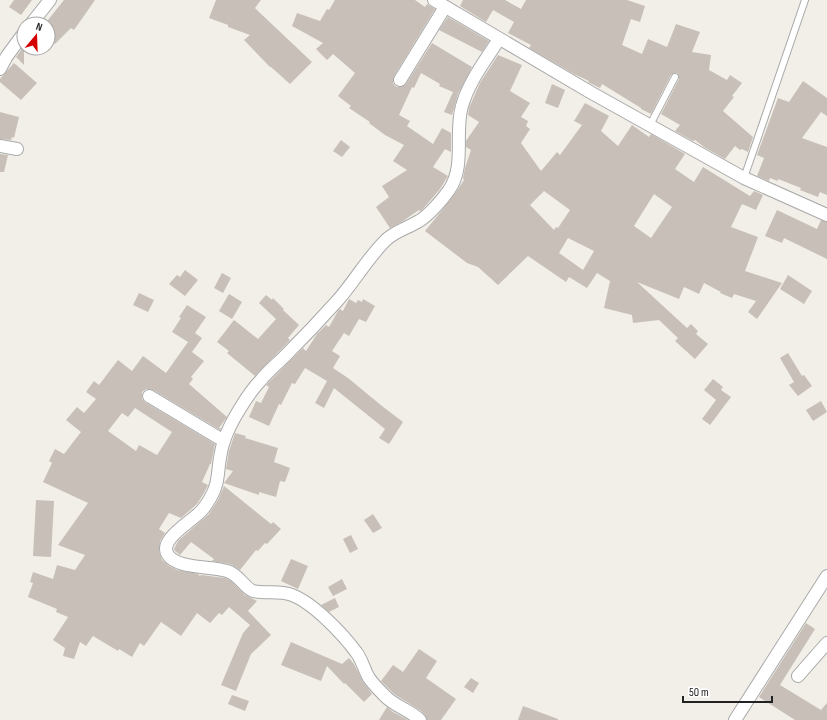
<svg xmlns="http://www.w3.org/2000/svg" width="827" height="720" font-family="'Sofia Sans Condensed',sans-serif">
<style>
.building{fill:#c7bfb8;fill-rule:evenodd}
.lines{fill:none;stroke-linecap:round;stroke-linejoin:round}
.service-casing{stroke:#a9a9a9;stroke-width:8}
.minor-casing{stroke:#a9a9a9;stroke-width:14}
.service{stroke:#fff;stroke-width:6}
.minor{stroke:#fff;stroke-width:12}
</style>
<rect width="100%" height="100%" fill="#f2efe9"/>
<g class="building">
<path d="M14 0H32L21 15 9 7Z"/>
<path d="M64 0H95L74 30 71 28 55 44 48 38V20Z"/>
<path d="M216 0H261L255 8 259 12 312 62 290 84 271 67H270L244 40 250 35 228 27V25L209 18Z"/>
<path d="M335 0H415L425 7 427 4 435 9 394 76 393 83 396 87H400L406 84 432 43 472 67 458 94 452 115 444 112 453 92 439 86 440 84 421 73 414 88 412 87 399 115 410 121 407 126 433 144 442 128 451 133V152L445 149 433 167 448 176 440 189 422 210 420 211 419 210 403 221 390 228 376 207 389 197 382 186 407 170 393 161 404 145 385 135 369 123 370 122 349 108 351 106 338 96 355 73 333 54 327 60 316 49 323 43 292 26 297 13 320 21 327 9 329 10Z"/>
<path d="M463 0H505L521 9 526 0H627L645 6 640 22 631 19 622 45 642 54 648 39 667 47 676 24 700 32 692 52 711 55 709 70 727 80 730 75 742 83 732 96 734 97 723 111 753 137 748 152 742 149 740 150 735 146 725 159 704 147 695 140 693 141 675 131 680 125 661 114 679 79V76L677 73H674L671 75 651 114 641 109V108L602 84 600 88 588 82 589 81 574 74 529 48 531 45 508 33 514 22 493 10 486 22 460 6Z"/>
<path d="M448 17 489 41 482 52 439 30Z"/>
<path d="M24 46V65L16 57Z"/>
<path d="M498 55 522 65 510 91 530 103 521 117 528 121 526 126 530 129 521 143 541 171 557 152 560 155 582 125 574 121 585 103 609 116 601 131 618 146 632 125 649 137 651 134 685 154 675 169 694 182 703 167 750 196 754 191 763 195 756 210 742 204 731 227 758 237 745 271 782 283 757 319 748 312 756 301 734 294 732 298 720 293 721 292 704 283 699 294 684 287 679 299 637 282 687 328 691 324 698 331 696 334 708 344 695 359 675 341 678 338 659 320 633 323 632 315 604 308 610 281 597 273 587 288 569 277 566 282 528 256 498 285 478 267 467 263 425 231 452 198 464 180 463 178 465 168 471 150 466 147V141L479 122 468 115 469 108 480 83ZM544 191 570 210 558 228 556 227 554 230 530 205ZM654 194 672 207 651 238 634 226ZM568 238 594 251 583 270 559 253Z"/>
<path d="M14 63 37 83 21 100 0 82V79Z"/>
<path d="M803 81 827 98V116L821 112 802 138 827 147V195L820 192 818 197 800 190 801 188 778 179V181L770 178 769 181 757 176 764 158 757 155 778 98 789 102Z"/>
<path d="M552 84 565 90 558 108 545 103Z"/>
<path d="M0 112 19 117 14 138 12 137 11 140 0 139Z"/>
<path d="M341 140 350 147 342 157 333 151Z"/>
<path d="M0 154 8 155 4 172H0Z"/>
<path d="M777 210 817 229 821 220 827 222V259L784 238 782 243 765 236Z"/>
<path d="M185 270 198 280 185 296 169 284 177 275 180 277Z"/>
<path d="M222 273 231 278 223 293 214 288Z"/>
<path d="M788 275 812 291 804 304 780 289Z"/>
<path d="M139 293 154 300 148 312 133 305Z"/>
<path d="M229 294 242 302 232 319 219 311Z"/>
<path d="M266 295 272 300 273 298 284 309 283 310 299 325 288 338 290 340 255 376 227 353 229 351 217 342 234 320 258 339 276 319 259 303Z"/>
<path d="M349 299 356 303 358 300 362 302 363 299 375 306 366 322 359 319 349 336 344 333 332 351 340 356 333 368 348 378 382 406 403 422 389 444 379 438 385 429 334 388 324 408 315 403 327 381 305 368 295 384 292 383 281 405 279 404 269 426 249 417 256 401 261 403 269 387 266 385 303 348 306 351 317 334 326 325 329 327 338 311 340 309 343 311Z"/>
<path d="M187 305 206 317 195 333 202 338 192 352 204 361 191 377 193 379 189 384 227 417 219 428H221L220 430 153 390 146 389 142 392V399L145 402 215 444 211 464H210L202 482 208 485 204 493 197 504 181 518 169 513 159 529 165 533 160 541 159 551 162 560 169 566 177 570 198 574 200 576 201 575 225 578 231 581 245 595 257 601 248 611 271 635 251 654 236 691 221 685 243 633 250 625 229 607 222 615 219 613 210 623 197 613 181 636 161 622 144 646 140 643 132 657 119 649 118 651 93 636 86 646 80 642 74 659 63 656 65 648 53 640 68 617 56 612 57 609 28 597 33 583 30 582 33 572 53 579 57 565 75 570 85 555 58 545 88 503 43 482 52 463 49 461 55 449 64 454 81 432 66 420 77 407 84 413 96 399 86 392 94 381 99 385 118 360 132 371 143 356 166 373 188 342 172 332 181 318 179 317ZM135 408 172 432 157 455 139 445 136 451 108 431 122 413 128 417Z"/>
<path d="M788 353 802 376 804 375 812 386 798 396 789 385 794 382 780 358Z"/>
<path d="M713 379 723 387 721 390 731 397 710 425 702 419 716 400 704 390Z"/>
<path d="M821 401 827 412 813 421 806 410Z"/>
<path d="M235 433 246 436 245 438 278 448 274 462 290 468 285 482 280 481 276 497 259 492V495L224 483 233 471 226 469 229 451Z"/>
<path d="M224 486 271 524 273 522 281 529 267 544 265 543 258 551 256 550 240 570 230 564 212 561 214 559 191 542 180 555 175 551 174 549 178 541 209 514 218 500Z"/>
<path d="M36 500 54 501 51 557 33 556Z"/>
<path d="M373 514 382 528 373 533 364 520Z"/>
<path d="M351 535 358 549 350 553 343 539Z"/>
<path d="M291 559 308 566 298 589 281 581Z"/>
<path d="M342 579 347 589 333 596 328 587Z"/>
<path d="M335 598 339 607 329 612 321 605Z"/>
<path d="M806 623 815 629 780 685 821 710 827 703V720H795L759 697Z"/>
<path d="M291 642 342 664 349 658 354 664 363 682 372 694 364 702 345 683 344 684 327 666 321 681 281 665Z"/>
<path d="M419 649 437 661 426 678 456 699 441 720H427L425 715 421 711 394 694 381 681 393 665 403 672Z"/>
<path d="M471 678 479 683 473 693 464 687Z"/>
<path d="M232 695 249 701 245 711 228 704Z"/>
<path d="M523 706 558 719V720H518Z"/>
<path d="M387 707 393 712 408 720H379Z"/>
</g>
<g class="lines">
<defs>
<g id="service">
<path d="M650 125 675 77"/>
<path d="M744 178 805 0"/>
</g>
<g id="minor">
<path d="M434 0 590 92 744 178 827 215"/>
<path d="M31 24 50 0"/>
<path d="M0 69 7 56 24 33"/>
<path d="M400 80 445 7"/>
<path d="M0 146 17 149"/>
<path d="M149 396 224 441"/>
<path d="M798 676 827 643"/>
<path d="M420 720C410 710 394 706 385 696 379 690 373 684 369 678 364 670 362 659 356 652 342 633 313 603 292 595 279 590 266 594 253 591 244 588 240 575 227 571 212 566 177 569 168 555 157 539 195 520 203 509 211 499 217 487 218 474 219 463 220 452 224 441 229 424 249 392 261 380 268 371 277 364 285 356 303 338 321 319 338 300 354 282 369 256 386 240 395 231 408 228 419 221 428 216 443 199 449 190 466 166 454 132 462 106 469 81 486 60 499 39"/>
<path d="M735 720 827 576"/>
</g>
</defs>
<use href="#service" class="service-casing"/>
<use href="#minor" class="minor-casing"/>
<use href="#service" class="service"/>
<use href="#minor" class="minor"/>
</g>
<g transform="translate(36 36) rotate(19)"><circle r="19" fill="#ffffff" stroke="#a7a7a7"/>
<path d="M0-3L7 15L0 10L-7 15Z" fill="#d40000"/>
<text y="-6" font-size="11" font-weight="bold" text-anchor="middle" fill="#222222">N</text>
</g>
<path d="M683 696v6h89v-6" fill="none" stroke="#222222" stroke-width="2"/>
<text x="689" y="696" font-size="12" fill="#222222" stroke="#ffffff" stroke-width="3" paint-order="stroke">50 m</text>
</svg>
